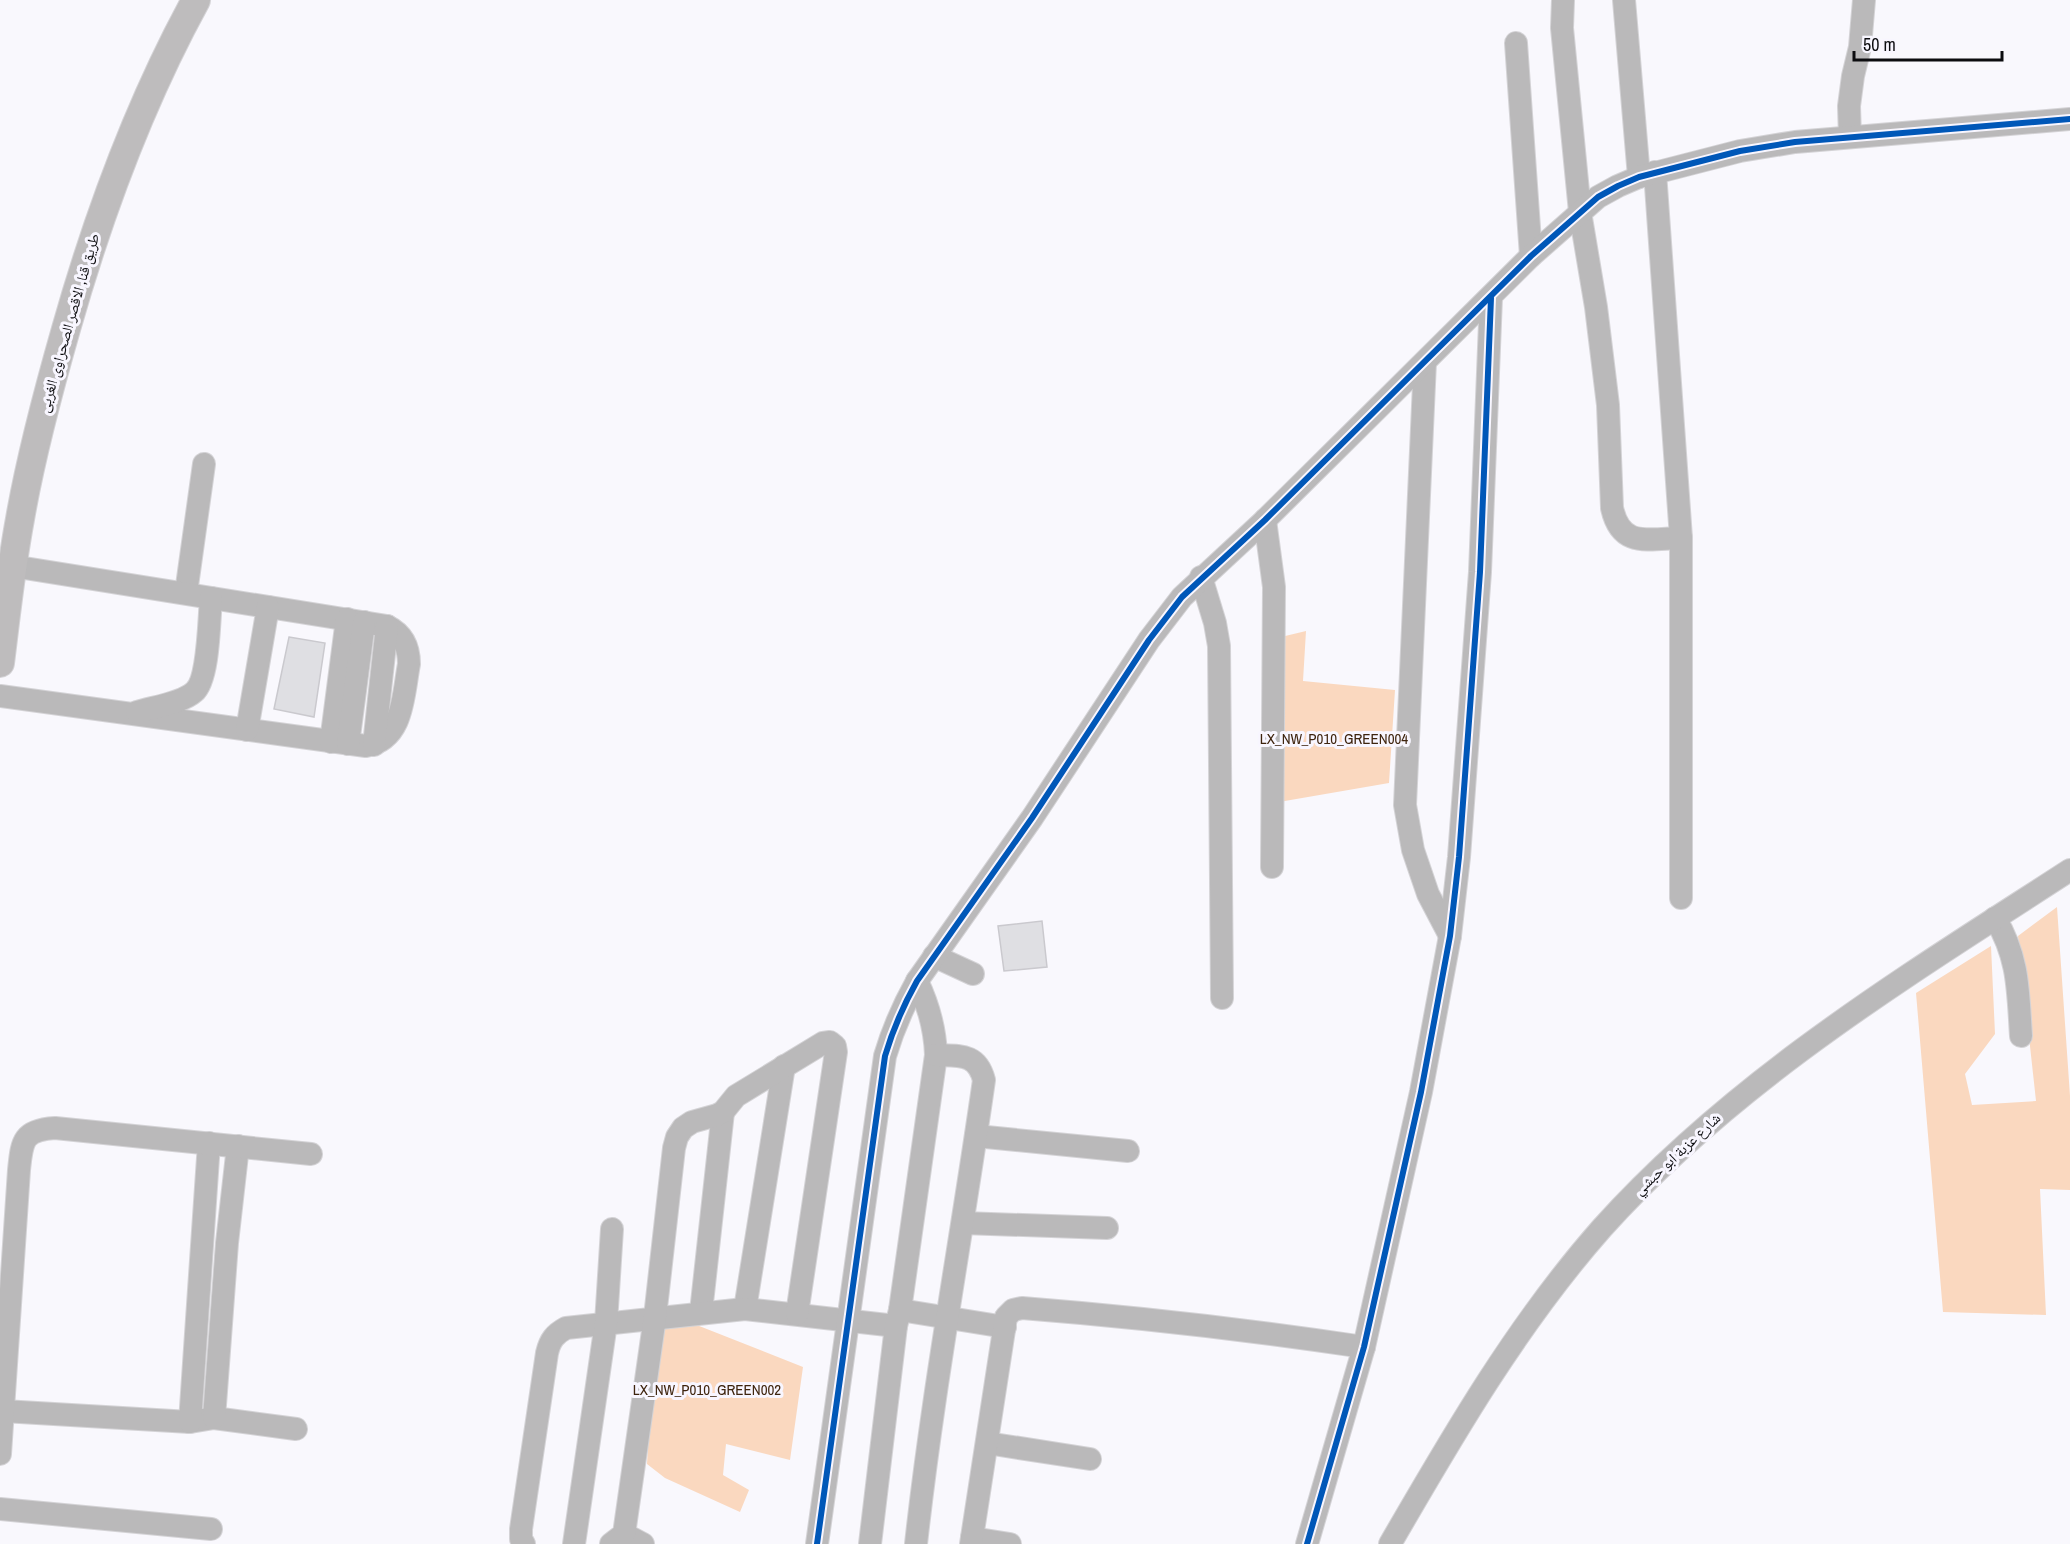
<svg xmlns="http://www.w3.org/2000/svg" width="2070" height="1544" font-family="'Archivo Narrow','Noto Naskh Arabic',sans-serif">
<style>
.green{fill:#fad8bf}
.building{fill:#dfdfe3;stroke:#cac9ce;stroke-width:1.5}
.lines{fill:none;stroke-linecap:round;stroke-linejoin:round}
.minor-casing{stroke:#d4d3d6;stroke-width:24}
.major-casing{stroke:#d4d3d6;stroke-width:30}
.minor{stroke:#bab9ba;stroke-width:22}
.major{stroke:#bebcbd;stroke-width:28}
.cycleway-casing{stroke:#f8f6ff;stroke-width:10}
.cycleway{stroke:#0057b8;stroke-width:6}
.labels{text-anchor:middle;stroke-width:6;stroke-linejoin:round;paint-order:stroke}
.street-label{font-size:15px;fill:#0c0c0f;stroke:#f8f6ff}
.park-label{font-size:15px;fill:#3e240e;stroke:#f8f6ff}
</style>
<rect width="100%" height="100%" fill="#f9f8fd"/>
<g class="green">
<path d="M1306 631 1303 681 1395 690 1389 783 1279 802 1281 637Z"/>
<path d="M2057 907 2070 1096V1190L2040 1189 2046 1315 1943 1312 1916 993 1991 946 1995 1034 1965 1074 1972 1105 2036 1101 2018 936Z"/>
<path d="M656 1309 803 1367 790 1460 726 1444 723 1475 749 1490 740 1512 665 1478 647 1464Z"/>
</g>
<g class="building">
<path d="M289 637 325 643 314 717 274 709Z"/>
<path d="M1042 921 1047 967 1004 971 998 926Z"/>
</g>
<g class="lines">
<defs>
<g id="minor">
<path d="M1563 0 1562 28 1580 212 1596 307 1608 405 1612 508C1621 548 1647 539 1681 538"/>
<path d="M1624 0 1639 177"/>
<path d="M1516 43 1531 256"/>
<path d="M1850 137 1849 106 1853 76 1860 47 1864 0"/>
<path d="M1655 172 1681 538V898"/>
<path d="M1425 362 1405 805 1413 850 1428 894 1450 936"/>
<path d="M1265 520 1274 587 1272 867"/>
<path d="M1201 577 1215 623 1219 646 1222 998"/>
<path d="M186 593 204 464"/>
<path d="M0 696 366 746C404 739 403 695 409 664 409 647 403 634 387 626L12 566"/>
<path d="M137 712C153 707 182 703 194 692 209 680 209 619 211 598"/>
<path d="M247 730 268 607"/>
<path d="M331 742 347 619"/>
<path d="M348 744 364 622"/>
<path d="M374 745 387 626"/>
<path d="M1995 918C2019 958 2018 991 2021 1036"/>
<path d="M934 956 973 974"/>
<path d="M976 1136 1128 1151"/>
<path d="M963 1223 1107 1228"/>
<path d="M745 1309 784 1066"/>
<path d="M900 1310 1005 1327"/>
<path d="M701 1312 723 1112"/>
<path d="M3 1411 190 1422 214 1418 296 1429"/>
<path d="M214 1418 227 1243 238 1146"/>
<path d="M190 1422 209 1143"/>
<path d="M987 1443 1090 1459"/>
<path d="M0 1454 19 1170C22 1142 22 1130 55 1128L311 1154"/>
<path d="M0 1509 211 1529"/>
<path d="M624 1534 643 1544"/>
<path d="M972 1538 1010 1544"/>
<path d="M524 1544 521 1539V1529L547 1353C550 1340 555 1334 566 1328L745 1309 896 1326"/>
<path d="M574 1544 606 1323 612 1229"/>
<path d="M611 1544 624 1534 655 1317 674 1148 677 1137 683 1128 692 1122 717 1115 723 1112 736 1096 823 1043 830 1042 835 1046 836 1052 797 1314"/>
<path d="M817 1544 885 1056C893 1029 903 1006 917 981L1032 818 1149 640 1182 597 1265 520 1531 256 1598 197 1618 186 1639 177 1740 151 1795 142 2070 119"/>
<path d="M870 1544 896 1326 900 1310 936 1055C935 1028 929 1006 917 981"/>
<path d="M916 1544C933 1389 962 1235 984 1080 977 1053 960 1056 936 1055"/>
<path d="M971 1544 1006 1317 1013 1310 1022 1308C1137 1317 1251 1330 1364 1347"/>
<path d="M1307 1544 1364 1347 1421 1092 1450 936 1459 857 1480 572 1491 298"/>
<path d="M1390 1544C1453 1435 1518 1323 1602 1228 1735 1080 1905 977 2070 870"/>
</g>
<path id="major" d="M0 663C6 615 11 567 20 519 31 455 48 392 66 329 98 216 139 104 196 0"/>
</defs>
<use href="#minor" class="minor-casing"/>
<use href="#major" class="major-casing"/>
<use href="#minor" class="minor"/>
<use href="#major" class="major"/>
<defs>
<g id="cycleway">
<path d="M817 1544 885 1056C893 1029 903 1006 917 981L1032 818 1149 640 1182 597 1265 520 1531 256 1598 197 1618 186 1639 177 1740 151 1795 142 2070 119"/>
<path d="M1307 1544 1364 1347 1421 1092 1450 936 1459 857 1480 572 1491 298"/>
</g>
</defs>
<use href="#cycleway" class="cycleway-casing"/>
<use href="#cycleway" class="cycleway"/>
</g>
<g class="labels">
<g class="street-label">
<text transform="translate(69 323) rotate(-74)" y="5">طريق قنا, الاقصر الصحراوى الغربى</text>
<text transform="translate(1677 1154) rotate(-43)" y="5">شارع عزبة ابو حبشي</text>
</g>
<g class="park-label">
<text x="1334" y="744">LX_NW_P010_GREEN004</text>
<text x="707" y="1395">LX_NW_P010_GREEN002</text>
</g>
</g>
<path d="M1854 51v9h148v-9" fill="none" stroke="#0c0c0f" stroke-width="3"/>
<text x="1863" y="51" font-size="18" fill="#0c0c0f" stroke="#f8f6ff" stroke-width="4.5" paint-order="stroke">50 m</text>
</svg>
